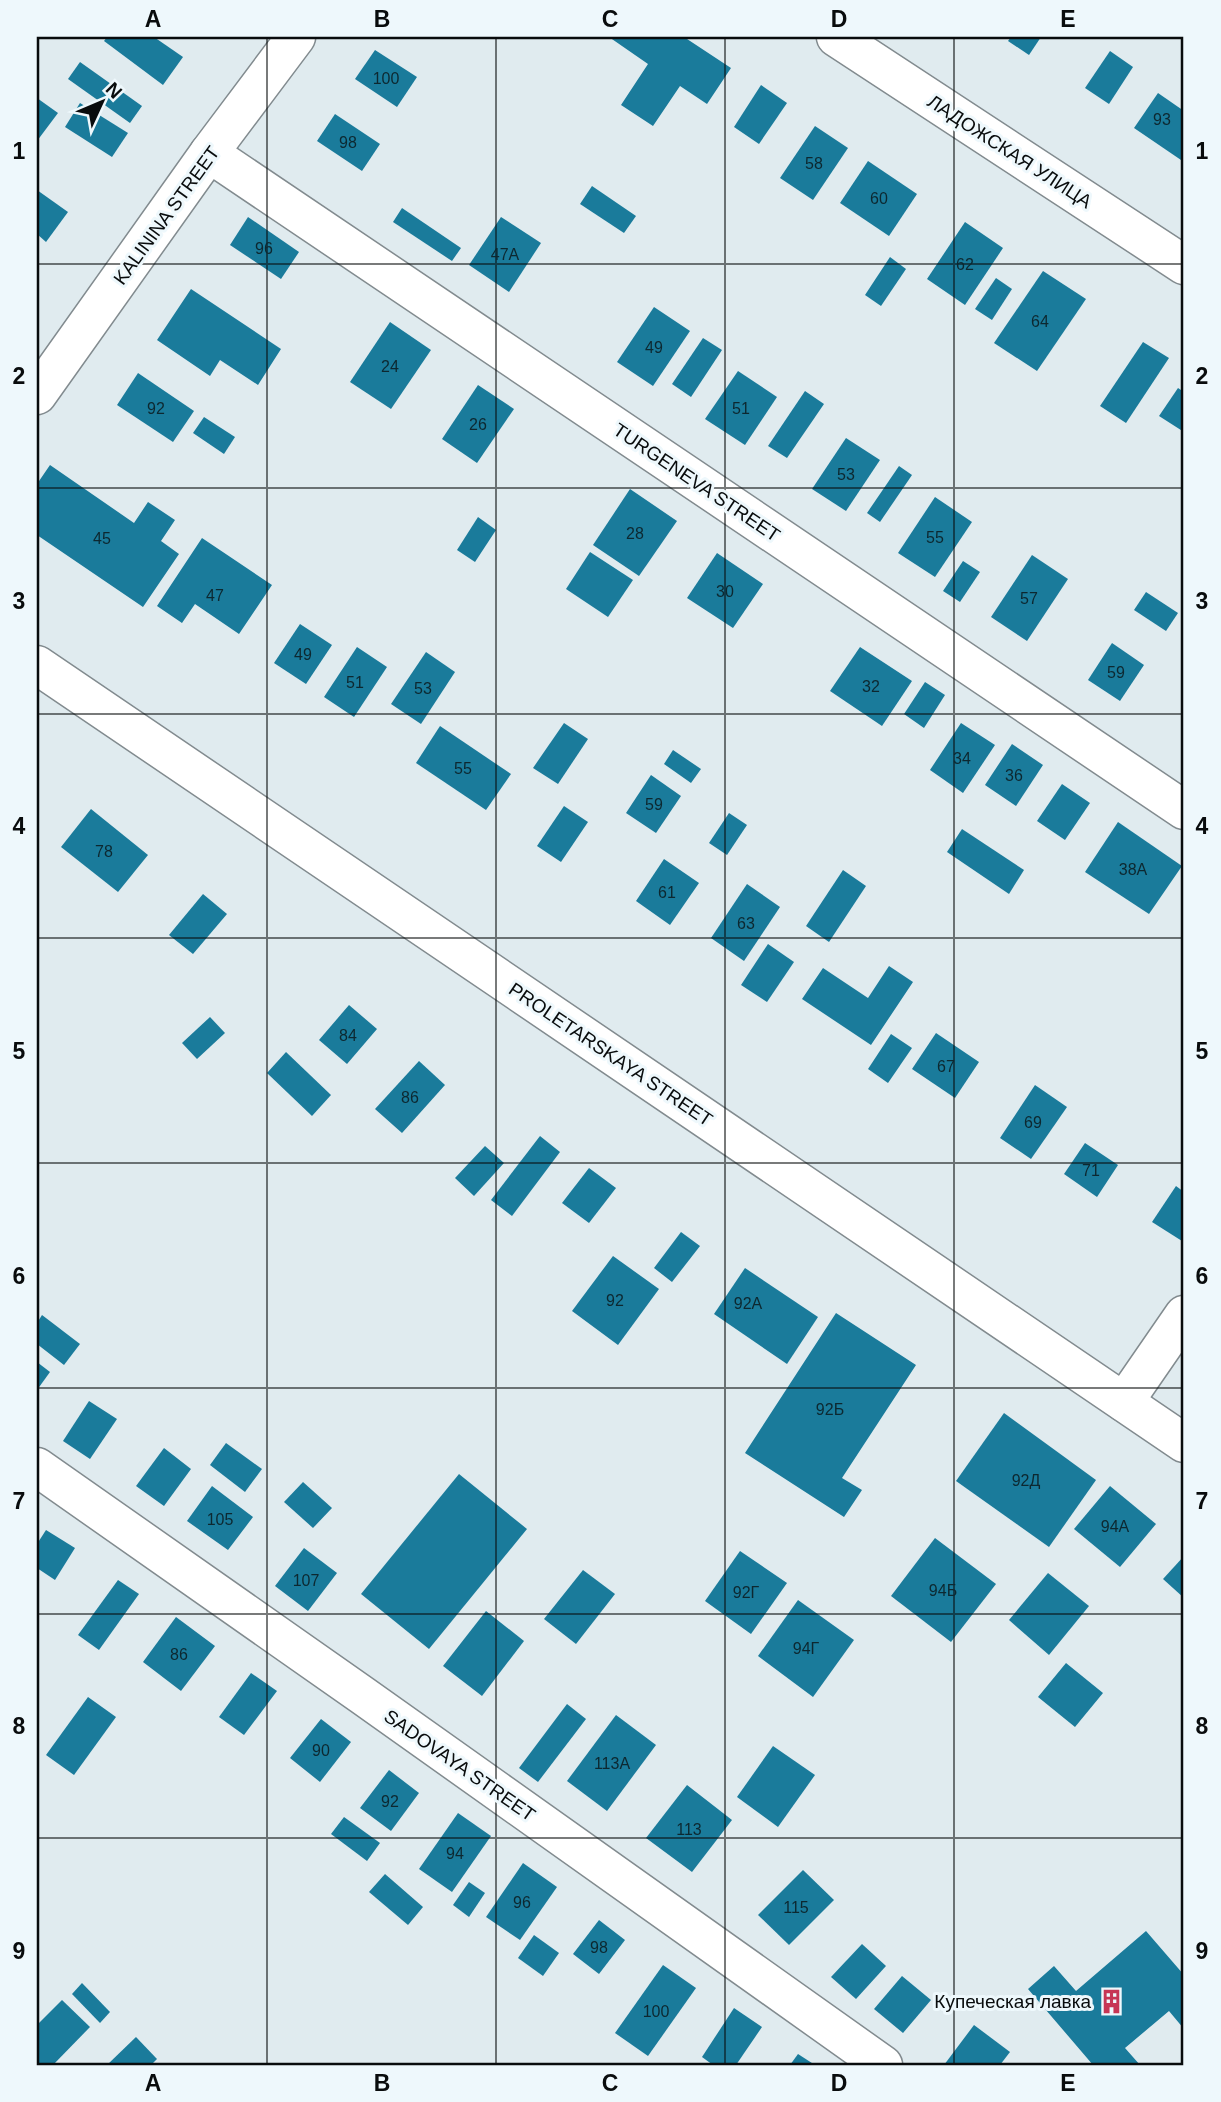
<svg xmlns="http://www.w3.org/2000/svg" width="1221" height="2102" font-family="Helvetica,sans-serif">
<style>
.building{fill:#1a7b9b}
.lines{fill:none;stroke-linecap:round;stroke-linejoin:round}
.minor-casing{stroke:#828b8f;stroke-width:41}
.minor{stroke:#fff;stroke-width:38}
.grid{fill:none;stroke:#090c0d;stroke-width:2;stroke-opacity:0.55}
.labels{text-anchor:middle;stroke-width:6;stroke-linejoin:round;paint-order:stroke}
.number-label{font-size:16px;fill:#0d2830}
.street-label{font-size:19px;fill:#090c0d;stroke:#eef8fc}
.poi-label{font-size:19px;fill:#090c0d;stroke:#eef8fc;text-anchor:end}
.neatline{fill:none;stroke:#090c0d;stroke-width:2.5}
.grid-label{font-size:23px;text-anchor:middle;font-weight:bold;fill:#090c0d}
</style>
<rect width="100%" height="100%" fill="#e0ebef"/>
<g class="building">
<path d="M107 37H154L183 57 163 85 104 41Z"/>
<path d="M609 37H684L731 68 707 104 680 86 653 126 621 105 648 64Z"/>
<path d="M1011 37H1041L1029 55 1008 41Z"/>
<path d="M375 50 417 77 397 107 355 79Z"/>
<path d="M1110 51 1133 67 1109 104 1085 88Z"/>
<path d="M80 62 142 106 130 123 68 79Z"/>
<path d="M761 85 787 103 759 144 734 127Z"/>
<path d="M1158 93 1184 111V155L1181 160 1134 128Z"/>
<path d="M37 98 58 113 37 141Z"/>
<path d="M80 103 128 133 112 157 65 127Z"/>
<path d="M335 114 380 144 362 171 317 141Z"/>
<path d="M815 126 848 148 813 200 780 178Z"/>
<path d="M868 161 917 194 889 236 840 203Z"/>
<path d="M592 186 636 216 624 233 580 204Z"/>
<path d="M37 190 68 212 46 242 37 234Z"/>
<path d="M402 208 461 248 452 261 393 222Z"/>
<path d="M248 217 299 252 281 279 230 245Z"/>
<path d="M501 217 541 243 509 292 469 265Z"/>
<path d="M965 222 1003 248 965 305 927 279Z"/>
<path d="M890 257 906 269 881 306 865 295Z"/>
<path d="M1043 271 1086 299 1037 371 994 343Z"/>
<path d="M996 278 1012 289 992 320 975 309Z"/>
<path d="M191 289 281 349 258 385 220 360 210 376 157 340Z"/>
<path d="M654 307 690 331 653 386 617 362Z"/>
<path d="M390 322 431 350 391 409 350 382Z"/>
<path d="M703 338 722 350 691 397 672 384Z"/>
<path d="M1143 342 1169 358 1126 423 1100 406Z"/>
<path d="M738 371 777 397 745 445 705 419Z"/>
<path d="M138 373 194 411 173 442 117 405Z"/>
<path d="M478 385 514 409 477 463 442 439Z"/>
<path d="M1178 388 1184 392V432L1159 416Z"/>
<path d="M805 391 824 404 787 458 768 446Z"/>
<path d="M204 417 235 437 224 454 193 433Z"/>
<path d="M846 438 880 460 846 511 812 489Z"/>
<path d="M50 465 134 523 148 502 175 520 161 541 179 554 143 607 37 535V484Z"/>
<path d="M899 466 912 475 880 522 867 513Z"/>
<path d="M630 489 677 521 639 576 593 545Z"/>
<path d="M935 497 972 522 935 577 898 553Z"/>
<path d="M478 517 496 530 475 562 457 550Z"/>
<path d="M202 538 272 585 239 634 195 604 182 623 157 606Z"/>
<path d="M590 552 633 580 608 617 566 589Z"/>
<path d="M717 553 763 584 733 628 687 598Z"/>
<path d="M1032 555 1068 579 1027 641 991 617Z"/>
<path d="M963 561 980 572 960 602 943 591Z"/>
<path d="M1146 592 1178 613 1166 631 1134 610Z"/>
<path d="M300 624 332 645 306 684 274 663Z"/>
<path d="M1112 643 1144 665 1120 701 1088 680Z"/>
<path d="M357 647 387 667 354 717 324 697Z"/>
<path d="M860 647 912 681 882 726 830 691Z"/>
<path d="M426 652 455 672 421 724 391 704Z"/>
<path d="M925 682 945 695 924 728 904 714Z"/>
<path d="M564 723 588 739 558 784 533 768Z"/>
<path d="M961 723 995 745 963 793 930 770Z"/>
<path d="M440 726 511 774 486 810 416 763Z"/>
<path d="M1012 744 1043 765 1016 806 985 785Z"/>
<path d="M673 750 701 769 691 783 664 764Z"/>
<path d="M651 775 681 796 656 833 626 813Z"/>
<path d="M1062 784 1090 803 1065 840 1037 821Z"/>
<path d="M564 806 588 822 561 862 537 846Z"/>
<path d="M91 809 148 855 118 892 61 847Z"/>
<path d="M729 813 747 825 727 855 709 843Z"/>
<path d="M1118 822 1182 866 1149 914 1085 872Z"/>
<path d="M962 829 1024 870 1009 894 947 852Z"/>
<path d="M664 859 699 883 670 925 636 901Z"/>
<path d="M843 870 866 886 829 942 806 926Z"/>
<path d="M747 884 780 907 744 961 711 938Z"/>
<path d="M203 894 227 914 193 954 169 935Z"/>
<path d="M768 944 794 962 767 1002 741 985Z"/>
<path d="M889 966 913 982 871 1045 802 999 823 968 868 998Z"/>
<path d="M349 1005 377 1029 347 1064 319 1040Z"/>
<path d="M210 1017 225 1033 197 1059 182 1043Z"/>
<path d="M936 1033 979 1062 955 1098 912 1069Z"/>
<path d="M891 1034 912 1048 888 1083 868 1069Z"/>
<path d="M286 1052 331 1095 312 1116 267 1073Z"/>
<path d="M419 1061 445 1085 402 1133 375 1109Z"/>
<path d="M1035 1085 1067 1107 1031 1159 1000 1138Z"/>
<path d="M540 1136 560 1152 512 1216 491 1200Z"/>
<path d="M1085 1143 1118 1165 1097 1197 1064 1174Z"/>
<path d="M485 1146 504 1163 474 1196 455 1178Z"/>
<path d="M589 1168 616 1188 589 1223 562 1203Z"/>
<path d="M1176 1186 1184 1192V1238L1182 1241 1152 1222Z"/>
<path d="M681 1232 700 1246 672 1282 654 1268Z"/>
<path d="M613 1256 659 1289 618 1345 572 1311Z"/>
<path d="M745 1268 818 1317 787 1364 714 1314Z"/>
<path d="M836 1313 916 1365 842 1478 862 1490 844 1517 745 1453Z"/>
<path d="M42 1315 80 1344 64 1365 37 1344V1323Z"/>
<path d="M37 1362 50 1372 37 1390Z"/>
<path d="M89 1401 117 1419 90 1459 63 1441Z"/>
<path d="M1004 1413 1096 1480 1049 1547 956 1481Z"/>
<path d="M226 1443 262 1469 245 1492 210 1465Z"/>
<path d="M164 1448 191 1469 164 1506 136 1486Z"/>
<path d="M459 1474 527 1529 429 1649 361 1594Z"/>
<path d="M303 1482 332 1508 313 1528 284 1502Z"/>
<path d="M212 1486 253 1517 228 1550 187 1521Z"/>
<path d="M1110 1486 1156 1524 1120 1567 1074 1529Z"/>
<path d="M46 1530 75 1548 55 1580 37 1568V1544Z"/>
<path d="M935 1538 996 1584 951 1642 891 1596Z"/>
<path d="M304 1548 337 1573 308 1611 275 1586Z"/>
<path d="M740 1551 787 1583 751 1634 705 1601Z"/>
<path d="M1184 1556V1598L1163 1579Z"/>
<path d="M583 1570 615 1594 576 1644 544 1619Z"/>
<path d="M1048 1573 1089 1606 1049 1655 1009 1620Z"/>
<path d="M118 1580 139 1594 99 1650 78 1635Z"/>
<path d="M798 1600 854 1640 813 1697 758 1656Z"/>
<path d="M486 1611 524 1641 482 1696 443 1666Z"/>
<path d="M176 1617 215 1646 181 1691 143 1662Z"/>
<path d="M1066 1663 1103 1693 1075 1727 1038 1697Z"/>
<path d="M251 1673 277 1691 244 1735 219 1717Z"/>
<path d="M88 1697 116 1717 74 1775 46 1755Z"/>
<path d="M567 1704 586 1719 538 1782 519 1768Z"/>
<path d="M616 1715 656 1745 607 1811 567 1781Z"/>
<path d="M321 1719 351 1742 320 1782 290 1758Z"/>
<path d="M773 1746 815 1775 778 1827 737 1797Z"/>
<path d="M389 1770 419 1793 391 1831 360 1808Z"/>
<path d="M687 1785 732 1820 692 1872 646 1838Z"/>
<path d="M458 1813 491 1836 452 1892 419 1869Z"/>
<path d="M344 1817 380 1843 367 1861 331 1834Z"/>
<path d="M523 1863 557 1887 520 1940 486 1917Z"/>
<path d="M803 1870 834 1900 789 1945 758 1915Z"/>
<path d="M385 1874 423 1907 408 1925 369 1892Z"/>
<path d="M469 1882 485 1893 469 1917 453 1905Z"/>
<path d="M599 1920 625 1940 599 1974 573 1954Z"/>
<path d="M1146 1931 1184 1975V2029L1169 2011 1125 2048 1140 2065H1093L1028 1989 1054 1966 1076 1991Z"/>
<path d="M534 1935 559 1953 543 1976 518 1958Z"/>
<path d="M862 1944 886 1966 856 1999 831 1977Z"/>
<path d="M663 1965 696 1988 648 2056 615 2033Z"/>
<path d="M902 1976 931 2000 903 2033 874 2009Z"/>
<path d="M82 1983 110 2012 100 2023 72 1994Z"/>
<path d="M62 2000 90 2027 53 2065H37V2025Z"/>
<path d="M734 2008 762 2027 736 2065H713L702 2057Z"/>
<path d="M974 2025 1010 2052 1000 2065H944Z"/>
<path d="M136 2037 157 2059 151 2065H107Z"/>
<path d="M798 2054 815 2065H790Z"/>
</g>
<g class="lines">
<defs>
<g id="minor">
<path d="M836 37 1184 265"/>
<path d="M209 153 1184 810"/>
<path d="M37 395 209 153 296 37"/>
<path d="M37 665 1184 1443"/>
<path d="M1124 1402 1184 1315"/>
<path d="M37 1467 362 1695 883 2065"/>
</g>
</defs>
<use href="#minor" class="minor-casing"/>
<use href="#minor" class="minor"/>
</g>
<path class="grid" d="M267 37V2065M496 37V2065M725 37V2065M954 37V2065M37 264H1184M37 488H1184M37 714H1184M37 938H1184M37 1163H1184M37 1388H1184M37 1614H1184M37 1838H1184"/>
<defs>
<symbol id="building-bare" viewBox="-9 -9 18 18"><path d="M-4-6H4V6H1V3H-1V6H-4ZM-2.5-4.3h1.7v1.8h-1.7ZM.8-4.3h1.7v1.8H.8ZM-2.5-1h1.7V.8h-1.7ZM.8-1h1.7V.8H.8Z" fill="#c63655" stroke="#eef8fc" stroke-width="2.5" paint-order="stroke"/></symbol>
</defs>
<g fill-rule="evenodd">
<use href="#building-bare" x="1094" y="1984" width="35" height="35"/>
</g>
<g class="labels">
<g class="number-label">
<text x="386" y="84">100</text>
<text x="1162" y="125">93</text>
<text x="348" y="148">98</text>
<text x="814" y="169">58</text>
<text x="879" y="204">60</text>
<text x="264" y="254">96</text>
<text x="505" y="260">47А</text>
<text x="965" y="270">62</text>
<text x="1040" y="327">64</text>
<text x="654" y="353">49</text>
<text x="390" y="372">24</text>
<text x="156" y="414">92</text>
<text x="741" y="414">51</text>
<text x="478" y="430">26</text>
<text x="846" y="480">53</text>
<text x="635" y="539">28</text>
<text x="935" y="543">55</text>
<text x="102" y="544">45</text>
<text x="725" y="597">30</text>
<text x="215" y="601">47</text>
<text x="1029" y="604">57</text>
<text x="303" y="660">49</text>
<text x="1116" y="678">59</text>
<text x="355" y="688">51</text>
<text x="871" y="692">32</text>
<text x="423" y="694">53</text>
<text x="962" y="764">34</text>
<text x="463" y="774">55</text>
<text x="1014" y="781">36</text>
<text x="654" y="810">59</text>
<text x="104" y="857">78</text>
<text x="1133" y="875">38А</text>
<text x="667" y="898">61</text>
<text x="746" y="929">63</text>
<text x="348" y="1041">84</text>
<text x="946" y="1072">67</text>
<text x="410" y="1103">86</text>
<text x="1033" y="1128">69</text>
<text x="1091" y="1176">71</text>
<text x="615" y="1306">92</text>
<text x="748" y="1309">92А</text>
<text x="830" y="1415">92Б</text>
<text x="1026" y="1486">92Д</text>
<text x="220" y="1525">105</text>
<text x="1115" y="1532">94А</text>
<text x="306" y="1586">107</text>
<text x="943" y="1596">94Б</text>
<text x="746" y="1598">92Г</text>
<text x="806" y="1654">94Г</text>
<text x="179" y="1660">86</text>
<text x="321" y="1756">90</text>
<text x="612" y="1769">113А</text>
<text x="390" y="1807">92</text>
<text x="689" y="1835">113</text>
<text x="455" y="1859">94</text>
<text x="522" y="1908">96</text>
<text x="796" y="1913">115</text>
<text x="599" y="1953">98</text>
<text x="656" y="2017">100</text>
</g>
<g class="street-label">
<text transform="translate(1010 151) rotate(33)" y="7">ЛАДОЖСКАЯ УЛИЦА</text>
<text transform="translate(166 215) rotate(-54)" y="7">KALININA STREET</text>
<text transform="translate(697 482) rotate(34)" y="7">TURGENEVA STREET</text>
<text transform="translate(611 1054) rotate(34)" y="7">PROLETARSKAYA STREET</text>
<text transform="translate(460 1765) rotate(35)" y="7">SADOVAYA STREET</text>
</g>
<g class="poi-label">
<text x="1091" y="2008">Купеческая лавка</text>
</g>
</g>
<rect width="1221" height="2102" fill="none" stroke="#eef8fc" stroke-width="77"/>
<g transform="translate(102 102) rotate(46)" stroke="#eef8fc" stroke-width="5" paint-order="stroke">
<path d="M0-5L12 26L0 18L-12 26Z" fill="#090c0d"/>
<text y="-10" font-size="19" font-weight="bold" text-anchor="middle" fill="#090c0d">N</text>
</g>
<rect x="38" y="38" width="1144" height="2026" class="neatline"/>
<g class="grid-label">
<text x="153" y="27">A</text>
<text x="382" y="27">B</text>
<text x="610" y="27">C</text>
<text x="839" y="27">D</text>
<text x="1068" y="27">E</text>
<text x="19" y="159">1</text>
<text x="1202" y="159">1</text>
<text x="19" y="384">2</text>
<text x="1202" y="384">2</text>
<text x="19" y="609">3</text>
<text x="1202" y="609">3</text>
<text x="19" y="834">4</text>
<text x="1202" y="834">4</text>
<text x="19" y="1059">5</text>
<text x="1202" y="1059">5</text>
<text x="19" y="1284">6</text>
<text x="1202" y="1284">6</text>
<text x="19" y="1509">7</text>
<text x="1202" y="1509">7</text>
<text x="19" y="1734">8</text>
<text x="1202" y="1734">8</text>
<text x="19" y="1959">9</text>
<text x="1202" y="1959">9</text>
<text x="153" y="2091">A</text>
<text x="382" y="2091">B</text>
<text x="610" y="2091">C</text>
<text x="839" y="2091">D</text>
<text x="1068" y="2091">E</text>
</g>
</svg>
